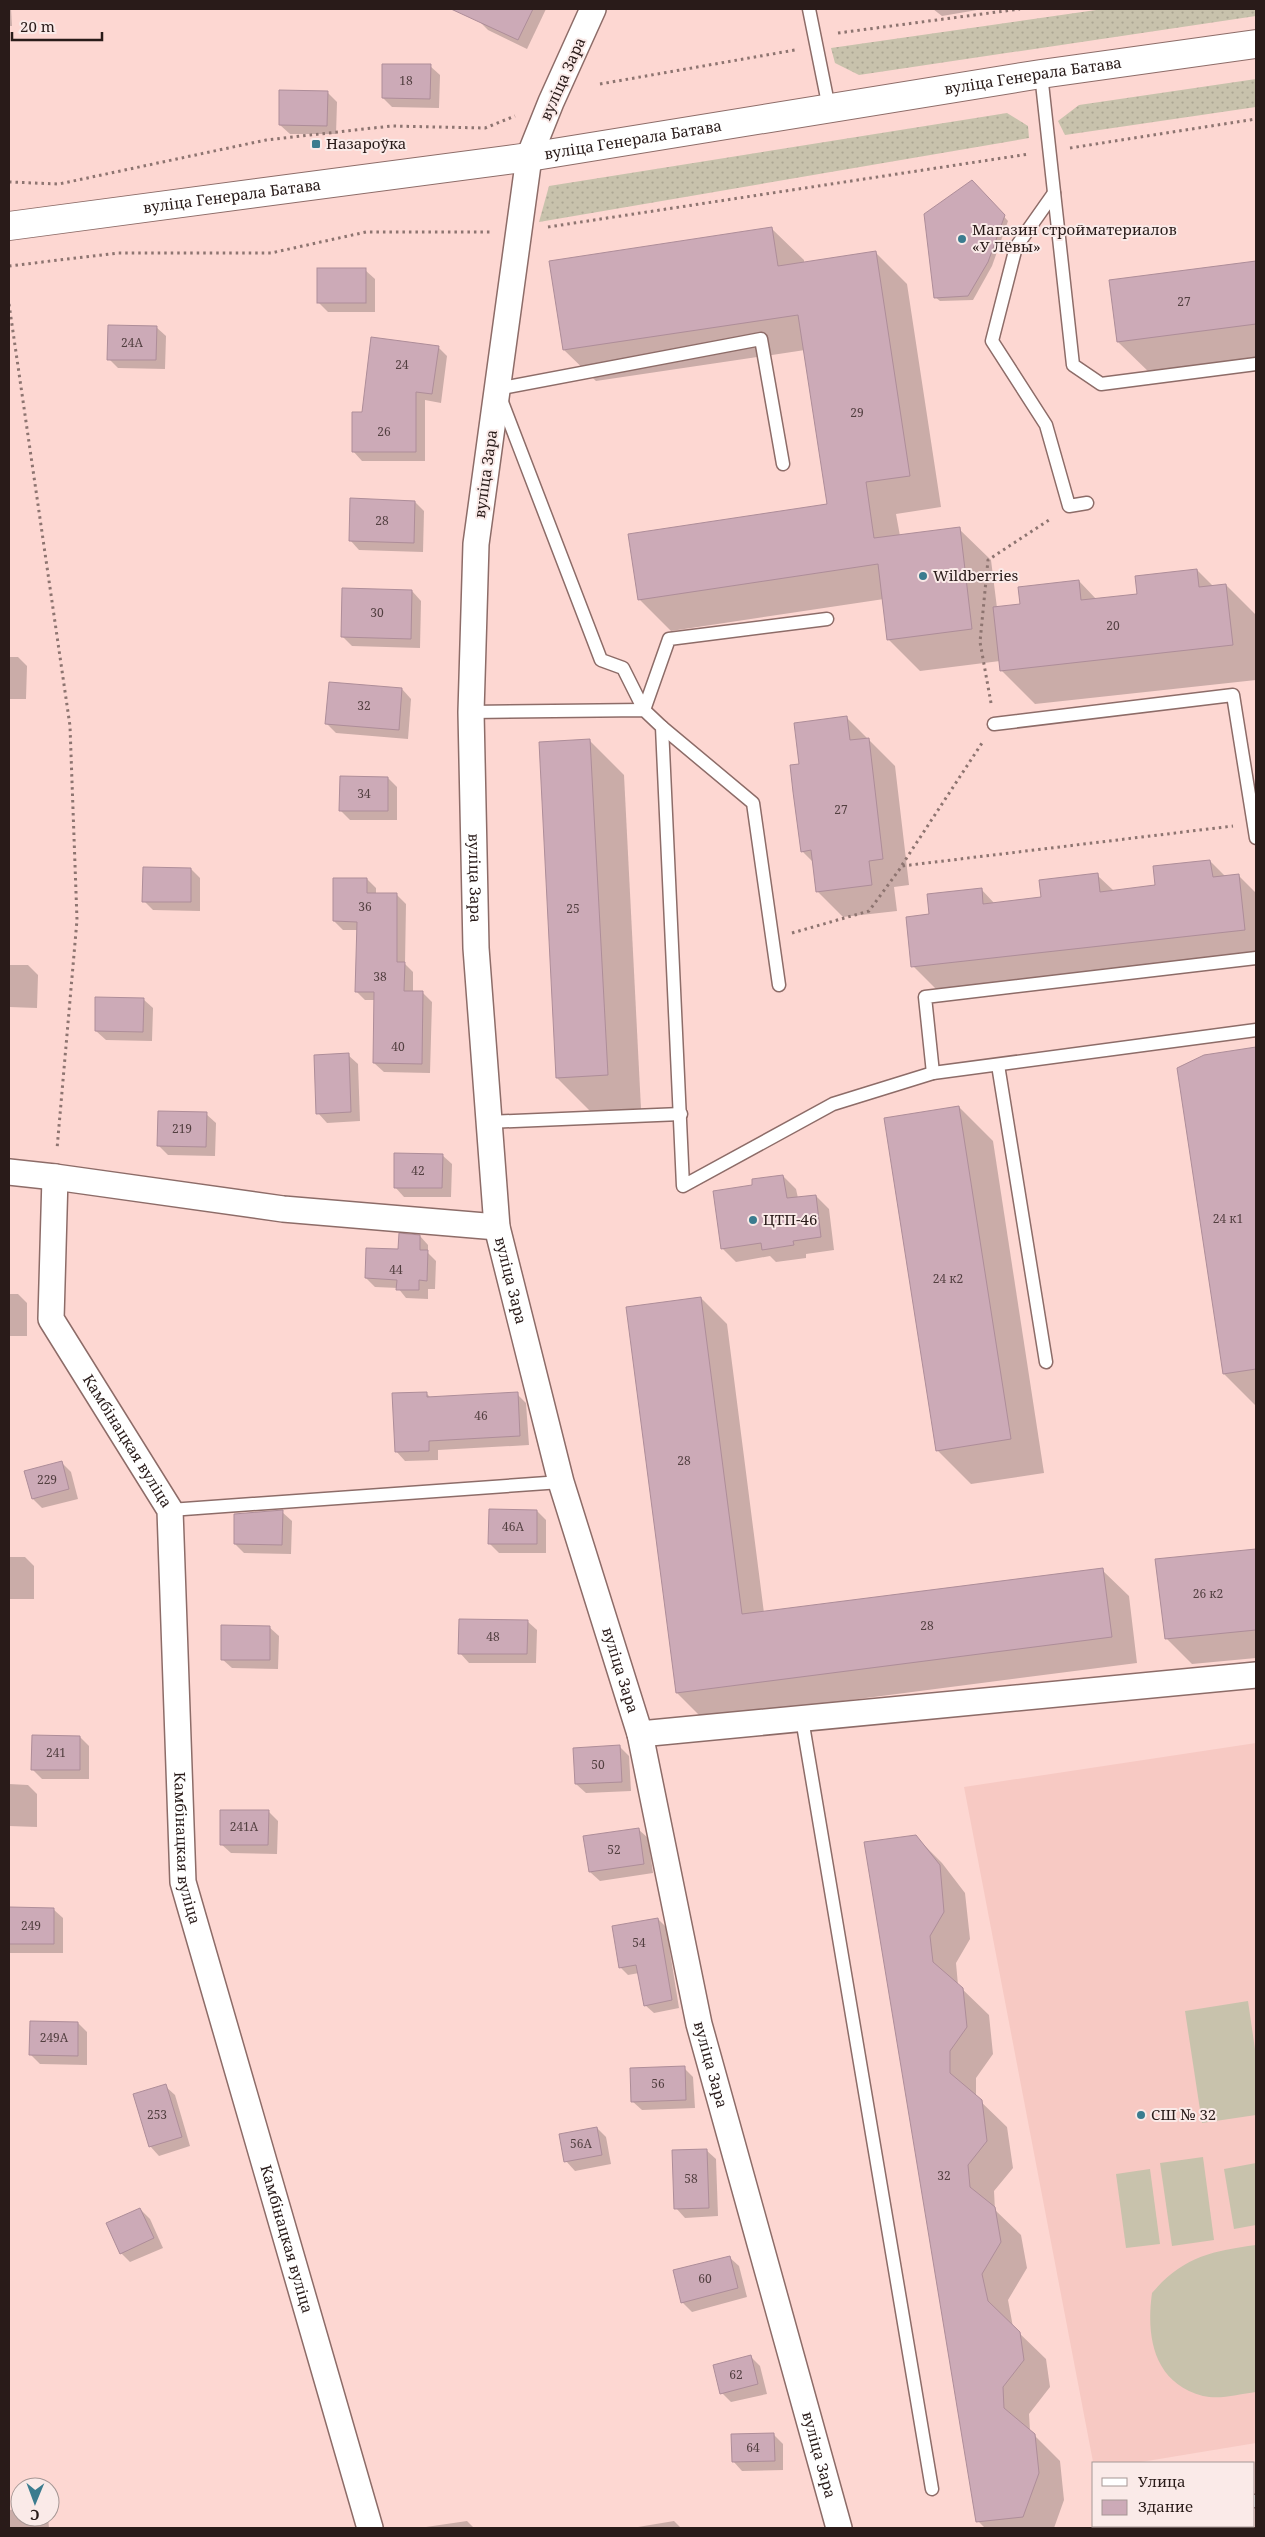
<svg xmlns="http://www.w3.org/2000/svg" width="1265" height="2537" font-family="'Noto Serif',serif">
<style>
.built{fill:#f7c9c3}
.grass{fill:url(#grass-dots)}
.garden{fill:#c8c2ac}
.shadow{fill:#0003}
.building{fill:#ccaab7;stroke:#ae8d99}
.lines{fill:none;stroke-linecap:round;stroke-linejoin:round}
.service-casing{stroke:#8d6c68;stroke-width:15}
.minor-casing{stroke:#8d6c68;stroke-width:28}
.tertiary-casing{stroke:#8d6c68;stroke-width:30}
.path{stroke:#8d7470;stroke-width:3;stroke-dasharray:2.5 4;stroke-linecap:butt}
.service{stroke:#fff;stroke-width:12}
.minor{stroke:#fff;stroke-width:25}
.tertiary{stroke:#fff;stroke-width:28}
.poi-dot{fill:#3b7c8f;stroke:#faeae8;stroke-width:2}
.labels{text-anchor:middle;stroke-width:4;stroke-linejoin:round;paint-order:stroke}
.number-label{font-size:12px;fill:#523f40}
.street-label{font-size:15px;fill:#291b19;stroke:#faeae8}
.poi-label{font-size:15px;fill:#291b19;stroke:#faeae8;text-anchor:start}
</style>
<defs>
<pattern id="grass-dots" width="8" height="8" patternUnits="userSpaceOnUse" patternTransform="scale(1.25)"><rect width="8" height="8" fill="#c8c2ac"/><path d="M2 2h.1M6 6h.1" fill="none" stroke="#aca693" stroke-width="1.8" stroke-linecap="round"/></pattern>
</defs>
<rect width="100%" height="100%" fill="#fdd7d2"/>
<path class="built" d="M1256 1743V2443L1135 2463H1094V2467L964 1787Z"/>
<g class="grass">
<path d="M1103 9H1256V16L859 75 835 63 831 48Z"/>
<path d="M1256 79V107L1065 135 1058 121 1079 105Z"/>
<path d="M1007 113 1028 126 1029 138 539 222 549 186Z"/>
</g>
<g class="garden">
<path d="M1248 2001 1256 2056V2115L1202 2123 1185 2011Z"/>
<path d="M1203 2157 1214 2240 1172 2246 1160 2163Z"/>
<path d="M1256 2163V2225L1234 2229 1224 2169Z"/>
<path d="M1150 2169 1160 2244 1126 2248 1116 2174Z"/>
<path d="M1256 2245V2392C1239 2394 1220 2400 1203 2396 1153 2383 1146 2336 1152 2293 1183 2257 1211 2251 1256 2245Z"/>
</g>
<g class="shadow">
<path d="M9 9H11L12 26H9Z"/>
<path d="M484 9H546L527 49 488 30 479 21Z"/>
<path d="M933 9H983L942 16Z"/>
<path d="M430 66 440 75 439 108 392 107 383 98Z"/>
<path d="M327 92 337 102 336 134H290L280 125Z"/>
<path d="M972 182 1008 221 992 266 973 300 940 301 935 297Z"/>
<path d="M772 229 804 260V263L876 253 907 284 941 507 896 514 900 536 959 529 991 560 997 608 1021 605 1079 581 1097 600 1139 595 1197 570 1213 586 1226 585 1256 615V680L1035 704 1001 670 1000 661 920 671 888 639 884 599 671 631 639 599 828 505 805 350 596 381 564 350Z"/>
<path d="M1256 262V362L1153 376 1118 342 1110 282Z"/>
<path d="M365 270 375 279V312H328L318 302Z"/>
<path d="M156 327 166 336 165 369 118 368 109 359Z"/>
<path d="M438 347 447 356 441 403 425 400V461H362L353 451 363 413Z"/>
<path d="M415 502 424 511 423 552 359 550 350 540Z"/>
<path d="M412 591 421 601 420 648 352 646 342 636Z"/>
<path d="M9 657H18L27 666 26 699H9Z"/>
<path d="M402 689 411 699 408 739 336 733 326 723Z"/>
<path d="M847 718 895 766 909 885 894 887 897 911 843 917 817 891 814 863 802 851 800 765Z"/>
<path d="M590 741 624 775 641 1109 591 1112 557 1078Z"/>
<path d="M388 778 397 787V820H350L340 810Z"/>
<path d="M1210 861 1226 877 1239 876 1256 893V957L939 992 913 966 931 915 981 889 995 904 1042 898 1097 875 1114 891 1157 886Z"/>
<path d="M191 869 200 878V911L153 910 144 901Z"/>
<path d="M367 879 376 888V895H397L406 904 405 964 413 972V992L423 993 432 1002 430 1073 384 1072 374 1063 376 1000H365L356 991 358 930H343L334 921Z"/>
<path d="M9 965H28L38 975 37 1008 9 1007Z"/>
<path d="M143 999 153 1008 152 1041 106 1040 96 1031Z"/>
<path d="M1256 1048V1406L1224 1374 1204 1056Z"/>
<path d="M348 1055 358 1064 360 1121 327 1123 318 1113Z"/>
<path d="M959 1107 993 1141 1044 1473 971 1484 937 1450Z"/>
<path d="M206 1114 216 1123 215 1156 168 1155 159 1146Z"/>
<path d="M442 1155 452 1164 451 1197H404L395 1187Z"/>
<path d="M783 1176 796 1189 798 1198 816 1196 829 1209 834 1250 806 1254V1258L776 1262 770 1256 736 1262 722 1248 754 1186Z"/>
<path d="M420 1236 428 1245V1253L436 1261 435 1289H428V1299L406 1298 398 1288 375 1287 366 1278Z"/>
<path d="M9 1294H18L27 1303V1336H9Z"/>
<path d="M701 1298 727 1324 764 1613 1102 1570 1129 1596 1137 1663 703 1719 677 1693Z"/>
<path d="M426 1393 431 1398 517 1394 526 1403 529 1445 438 1450V1460L405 1461 396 1451Z"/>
<path d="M61 1462 71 1472 78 1499 42 1508 33 1499Z"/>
<path d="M537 1511 546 1520V1553H499L490 1544Z"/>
<path d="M282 1512 292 1521 291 1554 244 1553 235 1544Z"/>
<path d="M1256 1550V1658L1192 1664 1166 1638 1157 1560Z"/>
<path d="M9 1557H25L34 1566V1599H9Z"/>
<path d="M527 1621 537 1630 536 1663H469L460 1653Z"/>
<path d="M269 1627 279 1636 278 1669 232 1668 222 1659Z"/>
<path d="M80 1737 89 1746V1779H42L32 1769Z"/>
<path d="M620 1747 629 1756 631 1791 586 1793 576 1784Z"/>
<path d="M9 1784 28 1785 37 1794V1827L9 1826Z"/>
<path d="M268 1811 278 1821 277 1854 231 1853 221 1844Z"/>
<path d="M638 1829 648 1838 653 1873 600 1881 590 1872Z"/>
<path d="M915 1836 942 1863 965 1893 970 1939 956 1963 958 1985 989 2015 993 2054 976 2078V2097L1007 2127 1013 2168 994 2191 995 2210 1021 2235 1027 2268 1008 2300 1013 2327 1046 2359 1050 2387 1029 2414 1030 2431 1060 2461 1064 2500 1054 2528H985L978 2521Z"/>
<path d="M9 1909H53L63 1918V1953H9Z"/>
<path d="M658 1919 666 1927 679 2008 654 2013 645 2005 639 1973 628 1975 620 1967Z"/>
<path d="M78 2023 87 2032V2065L40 2064 31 2055Z"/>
<path d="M684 2068 693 2077 695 2108 642 2110 632 2101Z"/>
<path d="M165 2086 175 2095 190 2146 159 2156 150 2146Z"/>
<path d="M597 2128 606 2137 611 2164 575 2171 566 2161Z"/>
<path d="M706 2150 716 2159 718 2216 685 2218 676 2208Z"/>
<path d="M140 2209 150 2219 163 2248 130 2262 121 2253Z"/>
<path d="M729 2257 739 2266 747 2297 692 2312 682 2302Z"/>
<path d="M750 2356 760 2366 767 2394 731 2402 722 2393Z"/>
<path d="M774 2435 783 2444V2470L742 2471 733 2461Z"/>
<path d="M20 2509V2517H48L49 2528H9V2510Z"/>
<path d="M467 2521 474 2528H426V2527Z"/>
<path d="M674 2521 681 2528H632Z"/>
</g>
<g class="building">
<path d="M451 9H533L518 40Z"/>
<path d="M382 64H431L430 99 382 98Z"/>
<path d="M279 90 328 91 327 126 279 125Z"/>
<path d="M972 180 1005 215 988 262 968 296 934 298 924 214Z"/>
<path d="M772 227 778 266 876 251 910 476 866 482 874 538 960 527 972 629 887 640 878 564 638 600 628 534 827 504 798 315 563 350 549 261Z"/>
<path d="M1256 261V324L1117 342 1109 280Z"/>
<rect x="317" y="268" width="49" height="35"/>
<path d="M108 325 157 326 156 360H107Z"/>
<path d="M371 337 439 346 432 394 416 392V452H352V412H362Z"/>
<path d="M350 498 415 501 414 543 349 541Z"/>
<path d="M1197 569 1199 587 1226 584 1233 645 1000 671 993 607 1020 604 1018 587 1079 580 1081 600 1137 594 1135 576Z"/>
<path d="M342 588 412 590 411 639 341 637Z"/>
<path d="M329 682 402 688 399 730 325 724Z"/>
<path d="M847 716 850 740 869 738 883 859 869 861 872 885 816 892 811 850 801 852 793 792 790 765 799 764 794 723Z"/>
<path d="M590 739 608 1075 556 1078 539 742Z"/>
<path d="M340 776 388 777V811H339Z"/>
<path d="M1210 860 1213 877 1239 874 1245 930 911 967 906 917 929 914 927 894 982 888 983 904 1041 897 1039 880 1098 873 1100 892 1155 885 1153 866Z"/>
<path d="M143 867 191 868V902H142Z"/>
<path d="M333 878H367V893H397V962H405L404 991H423L422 1064 373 1063 374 992H355L357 922 333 921Z"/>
<path d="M95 997 144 998 143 1032 95 1031Z"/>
<path d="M1256 1047V1369L1223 1374 1177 1068 1204 1055Z"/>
<path d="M349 1053 351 1112 316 1114 314 1055Z"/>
<path d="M959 1106 1011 1439 936 1451 884 1118Z"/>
<path d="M158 1111 207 1112 206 1147 157 1146Z"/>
<path d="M394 1153 443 1154 442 1188H394Z"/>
<path d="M783 1175 787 1198 816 1195 821 1237 793 1241 794 1245 762 1250 761 1243 721 1249 713 1191 752 1185V1179Z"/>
<path d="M399 1233 420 1235V1250H428L427 1281 419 1280V1290H396L397 1280 365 1278 366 1248 398 1249Z"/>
<path d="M701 1297 742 1614 1103 1568 1112 1637 676 1693 626 1307Z"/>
<path d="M427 1392V1397L518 1392 520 1436 429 1441V1451L395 1452 392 1393Z"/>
<path d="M62 1461 69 1489 32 1499 24 1471Z"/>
<path d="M489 1509 537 1510V1544H488Z"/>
<path d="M283 1510 282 1545 234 1544V1514Z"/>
<path d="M1256 1549V1630L1165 1639 1155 1559Z"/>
<path d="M459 1619 528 1620 527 1654H458Z"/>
<path d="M221 1625 270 1626V1660H221Z"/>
<path d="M32 1735 80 1736V1770H31Z"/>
<path d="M620 1745 622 1782 575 1784 573 1748Z"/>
<path d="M220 1810H269L268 1845H220Z"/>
<path d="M639 1828 644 1864 589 1872 583 1836Z"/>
<path d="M916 1835 940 1865 944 1912 930 1936 933 1962 963 1988 967 2027 950 2051V2073L982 2100 987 2141 968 2165 970 2187 995 2207 1001 2242 982 2274 988 2301 1020 2332 1024 2360 1003 2387 1004 2408 1035 2434 1039 2473 1023 2517 976 2522 864 1842Z"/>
<path d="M9 1907 54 1908V1944H9Z"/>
<path d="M658 1918 672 2000 644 2006 636 1965 619 1968 612 1926Z"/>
<path d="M30 2021 78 2022V2056L29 2055Z"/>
<path d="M685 2066 686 2100 631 2102 630 2068Z"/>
<path d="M166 2084 182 2137 149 2147 133 2094Z"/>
<path d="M597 2127 602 2155 564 2162 559 2134Z"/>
<path d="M707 2149 709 2208 674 2209 672 2150Z"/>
<path d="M140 2208 154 2238 120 2254 106 2223Z"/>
<path d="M730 2256 738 2288 681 2303 673 2270Z"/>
<path d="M751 2355 758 2384 720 2394 713 2365Z"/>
<path d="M774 2433 775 2461 732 2462 731 2434Z"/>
</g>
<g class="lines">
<defs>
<g id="service">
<path d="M809 9 829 108"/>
<path d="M1041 74 1073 365 1101 384 1256 364"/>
<path d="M1054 193 1016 247 992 341 1046 425 1069 506 1087 503"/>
<path d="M644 710 623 668 601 660 497 389 761 339 783 464"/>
<path d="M644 710 669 639 827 619"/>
<path d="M471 712 644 710 662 727 683 1186 833 1104 933 1073 1256 1030"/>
<path d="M994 724 1233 695 1256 838"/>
<path d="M662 727 753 803 779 985"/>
<path d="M998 1065 1046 1362"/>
<path d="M933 1073 925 997 1256 958"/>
<path d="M488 1122 681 1114"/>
<path d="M170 1510 561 1482"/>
<path d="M802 1719 932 2489"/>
<path d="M1254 2501H1256"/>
<path d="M1182 2528 1189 2526"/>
</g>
<g id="minor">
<path id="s1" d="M593 9 551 102 529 157 476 544 471 712 476 948 497 1227 561 1482 640 1734 699 2024 839 2528"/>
<path d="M9 1172 55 1177 283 1209 497 1227"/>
<path id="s2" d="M55 1177 51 1319 170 1510 183 1882 370 2528"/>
<path d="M640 1734 1256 1675"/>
</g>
<g id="tertiary">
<path id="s3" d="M9 226 529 157 1041 74 1256 44"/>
</g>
</defs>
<use href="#service" class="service-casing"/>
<use href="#minor" class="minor-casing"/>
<use href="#tertiary" class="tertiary-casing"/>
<g class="path">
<path d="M838 33 1020 9"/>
<path d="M600 84 795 50"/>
<path d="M1070 148 1256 119"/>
<path d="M9 182 59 184 266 140 391 126 485 128 515 116"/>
<path d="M548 227 1029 154"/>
<path d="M9 266 118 253H271L366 232H490"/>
<path d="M9 304 70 726 77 920 57 1149"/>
<path d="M991 703 980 642 988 560 1052 518"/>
<path d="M902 865 982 743"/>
<path d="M792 933 869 911 902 866 1233 826"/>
</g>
<use href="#service" class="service"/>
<use href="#minor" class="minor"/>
<use href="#tertiary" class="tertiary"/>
</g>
<g class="poi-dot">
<rect x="311" y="139" width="10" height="10" rx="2.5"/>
<circle cx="962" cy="239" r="5"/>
<circle cx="923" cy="576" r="5"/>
<circle cx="753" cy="1220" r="5"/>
<circle cx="1141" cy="2115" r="5"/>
</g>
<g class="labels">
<g class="number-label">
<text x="406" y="85">18</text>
<text x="1184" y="306">27</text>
<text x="132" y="347">24А</text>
<text x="402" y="369">24</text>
<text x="857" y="417">29</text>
<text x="384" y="436">26</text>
<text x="382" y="525">28</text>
<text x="377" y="617">30</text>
<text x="1113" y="630">20</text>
<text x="364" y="710">32</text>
<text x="364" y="798">34</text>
<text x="841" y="814">27</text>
<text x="365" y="911">36</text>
<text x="573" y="913">25</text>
<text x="380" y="981">38</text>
<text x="398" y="1051">40</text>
<text x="182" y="1133">219</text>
<text x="418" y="1175">42</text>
<text x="1228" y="1223">24 к1</text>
<text x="396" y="1274">44</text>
<text x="948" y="1283">24 к2</text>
<text x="481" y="1420">46</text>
<text x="684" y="1465">28</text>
<text x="47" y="1484">229</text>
<text x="513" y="1531">46А</text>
<text x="1208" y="1598">26 к2</text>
<text x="927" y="1630">28</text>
<text x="493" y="1641">48</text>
<text x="56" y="1757">241</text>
<text x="598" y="1769">50</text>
<text x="244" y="1831">241А</text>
<text x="614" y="1854">52</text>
<text x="31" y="1930">249</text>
<text x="639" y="1947">54</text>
<text x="54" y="2042">249А</text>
<text x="658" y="2088">56</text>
<text x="157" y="2119">253</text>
<text x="581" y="2148">56А</text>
<text x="944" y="2180">32</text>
<text x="691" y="2183">58</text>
<text x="705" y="2283">60</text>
<text x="736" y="2379">62</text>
<text x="753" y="2452">64</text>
</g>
<g class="street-label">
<text dy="5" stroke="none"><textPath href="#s3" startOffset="1035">вуліца Генерала Батава</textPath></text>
<text transform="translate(563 79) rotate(-66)" y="5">вуліца Зара</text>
<text dy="5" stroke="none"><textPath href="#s3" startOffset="630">вуліца Генерала Батава</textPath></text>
<text dy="5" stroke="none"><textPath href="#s3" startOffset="225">вуліца Генерала Батава</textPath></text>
<text transform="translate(486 474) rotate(-82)" y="5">вуліца Зара</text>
<text dy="5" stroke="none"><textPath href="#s1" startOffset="886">вуліца Зара</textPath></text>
<text dy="5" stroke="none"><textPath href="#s1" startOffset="1291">вуліца Зара</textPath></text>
<text dy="5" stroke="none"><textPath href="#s2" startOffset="286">Камбінацкая вуліца</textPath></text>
<text dy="5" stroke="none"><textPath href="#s1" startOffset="1696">вуліца Зара</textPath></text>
<text dy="5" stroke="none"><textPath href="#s2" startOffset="706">Камбінацкая вуліца</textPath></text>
<text dy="5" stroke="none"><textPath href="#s1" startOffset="2101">вуліца Зара</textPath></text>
<text dy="5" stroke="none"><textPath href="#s2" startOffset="1111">Камбінацкая вуліца</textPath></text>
<text dy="5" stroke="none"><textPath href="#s1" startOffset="2506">вуліца Зара</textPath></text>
</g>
<g class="poi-label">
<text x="326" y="149">Назароўка</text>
<text x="972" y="235">Магазин стройматериалов<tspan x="972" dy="17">«У Лёвы»</tspan></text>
<text x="933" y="581">Wildberries</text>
<text x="763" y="1225">ЦТП-46</text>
<text x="1151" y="2120">СШ № 32</text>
</g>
</g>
<rect width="1265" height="2537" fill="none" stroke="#291b19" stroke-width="20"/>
<rect x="1092" y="2462" width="162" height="65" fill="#faeae8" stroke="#a69795"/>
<rect x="1102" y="2478" width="25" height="8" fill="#ffffff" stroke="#a69795"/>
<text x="1138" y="2487" font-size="15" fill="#291b19">Улица</text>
<rect x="1102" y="2500" width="25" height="15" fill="#ccaab7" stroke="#a69795"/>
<text x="1138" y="2512" font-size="15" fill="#291b19">Здание</text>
<g transform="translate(35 2502) rotate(181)"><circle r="24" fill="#faeae8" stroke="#a69795"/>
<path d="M0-4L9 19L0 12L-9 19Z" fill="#3b7c8f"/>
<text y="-8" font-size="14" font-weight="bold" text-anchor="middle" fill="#291b19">С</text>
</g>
<path d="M12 32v8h90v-8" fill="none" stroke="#291b19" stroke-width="2.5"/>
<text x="20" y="32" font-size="15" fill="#291b19" stroke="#faeae8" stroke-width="4" paint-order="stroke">20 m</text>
</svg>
